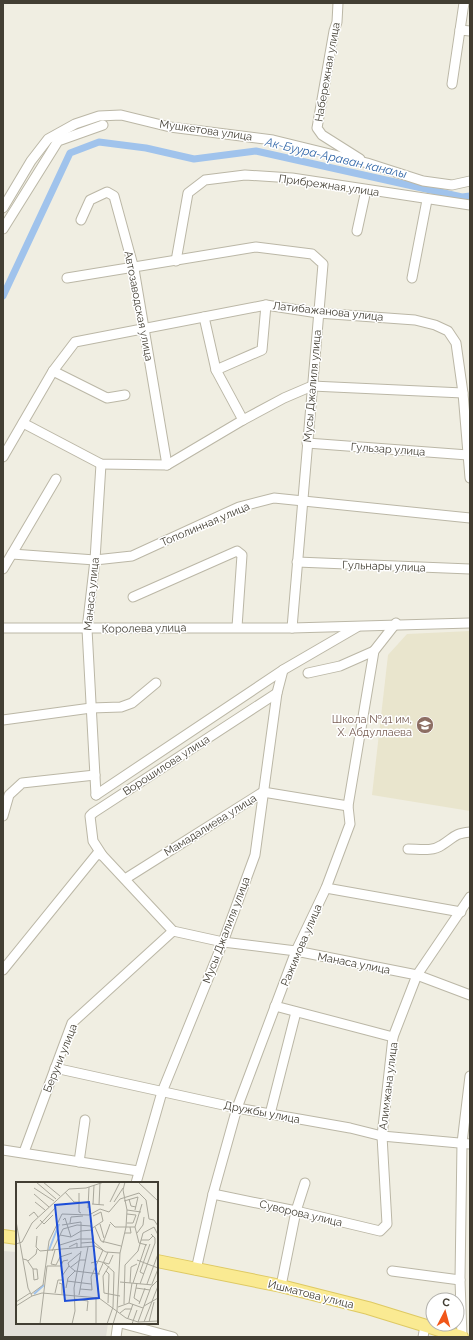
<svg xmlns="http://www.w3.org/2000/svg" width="473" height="1340" font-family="Raleway,sans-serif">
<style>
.industrial{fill:#e2dfd8}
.education{fill:#e9e5cd}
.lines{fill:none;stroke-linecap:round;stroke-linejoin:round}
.canal{stroke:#a0c3ec;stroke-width:7}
.minor-casing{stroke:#bbb7a6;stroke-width:11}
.major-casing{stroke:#dec963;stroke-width:14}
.minor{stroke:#fff;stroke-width:9}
.major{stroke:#faea92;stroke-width:12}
.labels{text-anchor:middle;stroke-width:3;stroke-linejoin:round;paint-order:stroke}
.street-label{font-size:11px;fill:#423e33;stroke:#fff}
.education-label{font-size:11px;fill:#785e54;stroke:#fff;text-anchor:end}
.water-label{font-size:12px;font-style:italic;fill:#3267a8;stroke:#fff}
.inset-river{fill:none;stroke:#a0c3ec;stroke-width:2}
.inset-road{fill:none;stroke:#aaa89c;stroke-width:1}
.view{fill:#1d4ed8;fill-opacity:0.15;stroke:#1d4ed8;stroke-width:2}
.inset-edge{fill:none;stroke:#423e33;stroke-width:2}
</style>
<rect width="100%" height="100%" fill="#f0eee2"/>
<path class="industrial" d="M3 1251 17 1252V1323H108L106 1337H3Z"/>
<path class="education" d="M470 631V811L372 795 388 655 407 634Z"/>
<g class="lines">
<path class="canal" d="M3 296 70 153 99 142 146 148 194 159 256 151 462 197 470 196"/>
<defs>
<g id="minor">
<path d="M338 3 337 22 334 31 317 128 322 135 360 159"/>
<path d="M460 30 470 31"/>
<path d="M452 84 464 3"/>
<path d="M3 208 31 161 48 139 75 124 99 116 121 115 170 127 273 140 367 163 423 181 452 185 470 181"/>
<path d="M81 220 90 200 107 192 114 196 134 269 167 465"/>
<path d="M3 229 58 141 103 125"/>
<path d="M357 231 366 190"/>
<path d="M176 261 188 193 205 180 245 175 292 178 470 205"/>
<path d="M67 278 256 247 312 254 323 264 292 628"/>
<path d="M412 278 427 200"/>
<path d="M204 317 216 370 243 420"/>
<path d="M216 370 262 350 266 305"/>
<path d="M53 371 107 398 125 395"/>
<path d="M23 423 101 464 167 465 243 420 284 398 312 386 463 393"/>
<path d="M307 443 468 455"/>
<path d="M3 457 53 371 75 342 266 305 318 313 415 320 435 325 448 331 456 343 463 393 470 478"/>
<path d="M12 554 95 560 132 556 239 507 274 498 470 518"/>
<path d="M297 562 470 569"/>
<path d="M3 569 56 479"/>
<path d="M133 597 237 551 242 555 237 627"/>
<path d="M3 628H292L470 623"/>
<path d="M308 673 340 666 374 651"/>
<path d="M277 693 93 813 90 816 93 841 102 855 173 931 223 942 296 951 417 975 470 995"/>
<path d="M3 720 91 708 121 707 132 703 156 683"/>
<path d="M96 795 87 629 95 560 101 464"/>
<path d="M96 795 283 670 357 627"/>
<path d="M3 816 9 795 22 783 95 775"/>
<path d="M408 849C419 849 432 852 442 845 455 837 453 834 470 832"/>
<path d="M125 879 263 792 348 806"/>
<path d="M326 888 461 912"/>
<path d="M3 970 97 854 102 855"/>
<path d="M275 1006 393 1037"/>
<path d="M55 1068 237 1108 350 1128 382 1136 470 1144"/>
<path d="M270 1114 296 1012"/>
<path d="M3 1150 138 1171"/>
<path d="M24 1152 72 1023 173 931"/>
<path d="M79 1162 85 1120"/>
<path d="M136 1183 162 1092 223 942 255 855 277 693 283 670"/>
<path d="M213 1194 296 1211 380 1231 387 1224 382 1136 393 1037 417 975 470 897"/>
<path d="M196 1270 213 1194 237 1108 296 951 326 888 350 824 348 806 374 651 396 623"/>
<path d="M392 1271 460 1280"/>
<path d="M281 1286 296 1211 305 1183"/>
<path d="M121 1323 173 1337"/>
<path d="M116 1337 118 1323"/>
<path d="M423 1337 425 1326"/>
<path d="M462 1337 460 1280 462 1143 470 1076"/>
</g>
<g id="major">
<path d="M3 1236 17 1238"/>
<path d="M157 1261 281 1286 368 1308 462 1337"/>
</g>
</defs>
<use href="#minor" class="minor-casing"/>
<use href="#major" class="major-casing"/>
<use href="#minor" class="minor"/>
<use href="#major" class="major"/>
</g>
<defs>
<symbol id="school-disc" viewBox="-11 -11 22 22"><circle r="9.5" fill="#8d6e63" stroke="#fff"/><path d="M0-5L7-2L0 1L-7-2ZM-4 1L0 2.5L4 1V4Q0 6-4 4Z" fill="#fff"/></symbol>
</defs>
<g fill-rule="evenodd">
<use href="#school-disc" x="415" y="715" width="20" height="20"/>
</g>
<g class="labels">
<g class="street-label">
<text transform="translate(327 72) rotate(-80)" y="4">Набережная улица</text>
<text transform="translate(206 130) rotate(8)" y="4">Мушкетова улица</text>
<text transform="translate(329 185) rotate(8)" y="4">Прибрежная улица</text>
<text transform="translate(139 306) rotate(79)" y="4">Автозаводская улица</text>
<text transform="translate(328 311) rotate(6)" y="4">Латибажанова улица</text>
<text transform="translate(312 386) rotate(-85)" y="4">Мусы Джалиля улица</text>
<text transform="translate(388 449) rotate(4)" y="4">Гульзар улица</text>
<text transform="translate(205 524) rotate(-23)" y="4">Тополинная улица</text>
<text transform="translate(384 566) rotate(2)" y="4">Гульнары улица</text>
<text transform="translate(91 594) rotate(-84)" y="4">Манаса улица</text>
<text transform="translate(144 628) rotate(-1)" y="4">Королева улица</text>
<text transform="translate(166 765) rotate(-33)" y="4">Ворошилова улица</text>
<text transform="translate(210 825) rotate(-32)" y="4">Мамадалиева улица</text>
<text transform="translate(226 930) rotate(-69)" y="4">Мусы Джалиля улица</text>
<text transform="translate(301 945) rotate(-67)" y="4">Ражимова улица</text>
<text transform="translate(354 963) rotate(11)" y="4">Манаса улица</text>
<text transform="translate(60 1058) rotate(-68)" y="4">Беруни улица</text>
<text transform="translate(388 1086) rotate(-83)" y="4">Алимжана улица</text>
<text transform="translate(262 1112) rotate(11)" y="4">Дружбы улица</text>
<text transform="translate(301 1213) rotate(13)" y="4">Суворова улица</text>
<text transform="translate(311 1294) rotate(14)" y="4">Ишматова улица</text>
</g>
<g class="education-label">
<text x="412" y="723">Школа №41 им,<tspan x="412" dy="13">Х. Абдуллаева</tspan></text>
</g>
<g class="water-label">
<text transform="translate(336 158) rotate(13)" y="4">Ак-Буура-Араван каналы</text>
</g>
</g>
<g transform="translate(16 1182)">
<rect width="142" height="142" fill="#f0eee2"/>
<path class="inset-river" d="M33 68 43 42M18 112 28 103"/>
<path class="inset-road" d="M20 0 40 17M27 0 44 14M122 0 142 19M18 6 38 19M49 10 58 20H64M63 11V30L65 31M18 12 33 25M113 17 115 24 120 25M108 19 122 15 119 28M19 20 29 28M94 20 104 0M98 20 107 6M76 22 88 23M77 22 78 3M83 23 84 1M72 26 73 5M111 28 125 30M13 34 18 30 22 35M24 38 28 42 37 33M47 38 49 36 55 55M0 39 12 106 16 114 26 111 83 116 110 136 122 140 135 105 142 98M94 40 99 45H119M54 41 55 35 67 34M111 41H117L120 33 111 32M84 42 88 56M46 43 65 40V66M79 45 85 59 105 64M119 45 123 61 131 63M119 45 126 22M20 47 40 25M75 47 87 39 85 30 77 34M109 51H115L114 45M121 51 127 43 128 35M44 53 55 55 65 49 76 48M21 54 20 65 24 69 79 64 90 70 104 71M125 58H133L137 54M65 61 78 60M87 61 94 42M0 62 6 60 16 41 53 7 70 6 88 0M44 63 63 57H77M53 65 61 61V66M36 69 47 47 61 43 75 44 78 60 87 68 75 95 76 108 64 107M7 77 11 78 17 87 18 98 22 97 21 87H17M121 78 142 86M12 79 20 72 21 67M75 81 82 79 93 82 97 73M88 81 98 90 97 125M35 82 40 83 44 75 56 71M35 82 39 68M109 83 122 69 127 51 138 45 142 53M53 84 59 89 84 92M93 84 87 94 88 111 104 114M55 85 64 78H70M90 89 93 92 92 121M128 92 124 90 134 62M46 94 53 84 52 81 64 71M51 99 75 102M104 100 137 103M43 101 46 102V112M114 101 115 85 121 82M117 101 130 62M121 101 118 116 124 120M124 102 139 61V56L135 52M131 102 142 72M136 102 142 87M50 106 52 96 59 89M120 106 134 108M39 111 42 98H47M15 112 27 103 33 59 46 32 73 33 84 27 93 30 104 17 123 11 130 18 133 37 138 38 142 44M63 113 72 65M83 116 81 95 92 70M58 117 72 119 71 129M0 120 14 111M113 121 116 101M108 122 109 83M123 122 129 106M0 124 16 114M128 124 142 116M102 125 113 121 127 126M101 129 104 71 110 45 111 28 107 8 109 0M104 131 109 127H116M112 136 117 122M122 140 142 139M128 140 142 104M133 140 138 120M24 142 31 84H45L47 79 52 78M56 142 59 129 58 106 65 69M80 142V115M91 142 97 125M97 142 101 129M116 142 121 128"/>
<path class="view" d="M73 20 83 116 49 119 39 23Z"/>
<rect width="142" height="142" class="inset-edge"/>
</g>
<rect width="473" height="1340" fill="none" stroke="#423e33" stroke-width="8"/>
<g transform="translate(445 1312) rotate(6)"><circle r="19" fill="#ffffff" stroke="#b3b2ad"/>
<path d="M0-3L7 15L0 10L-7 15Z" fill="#f15619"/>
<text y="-6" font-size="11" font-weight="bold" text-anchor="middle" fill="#423e33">С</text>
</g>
</svg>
